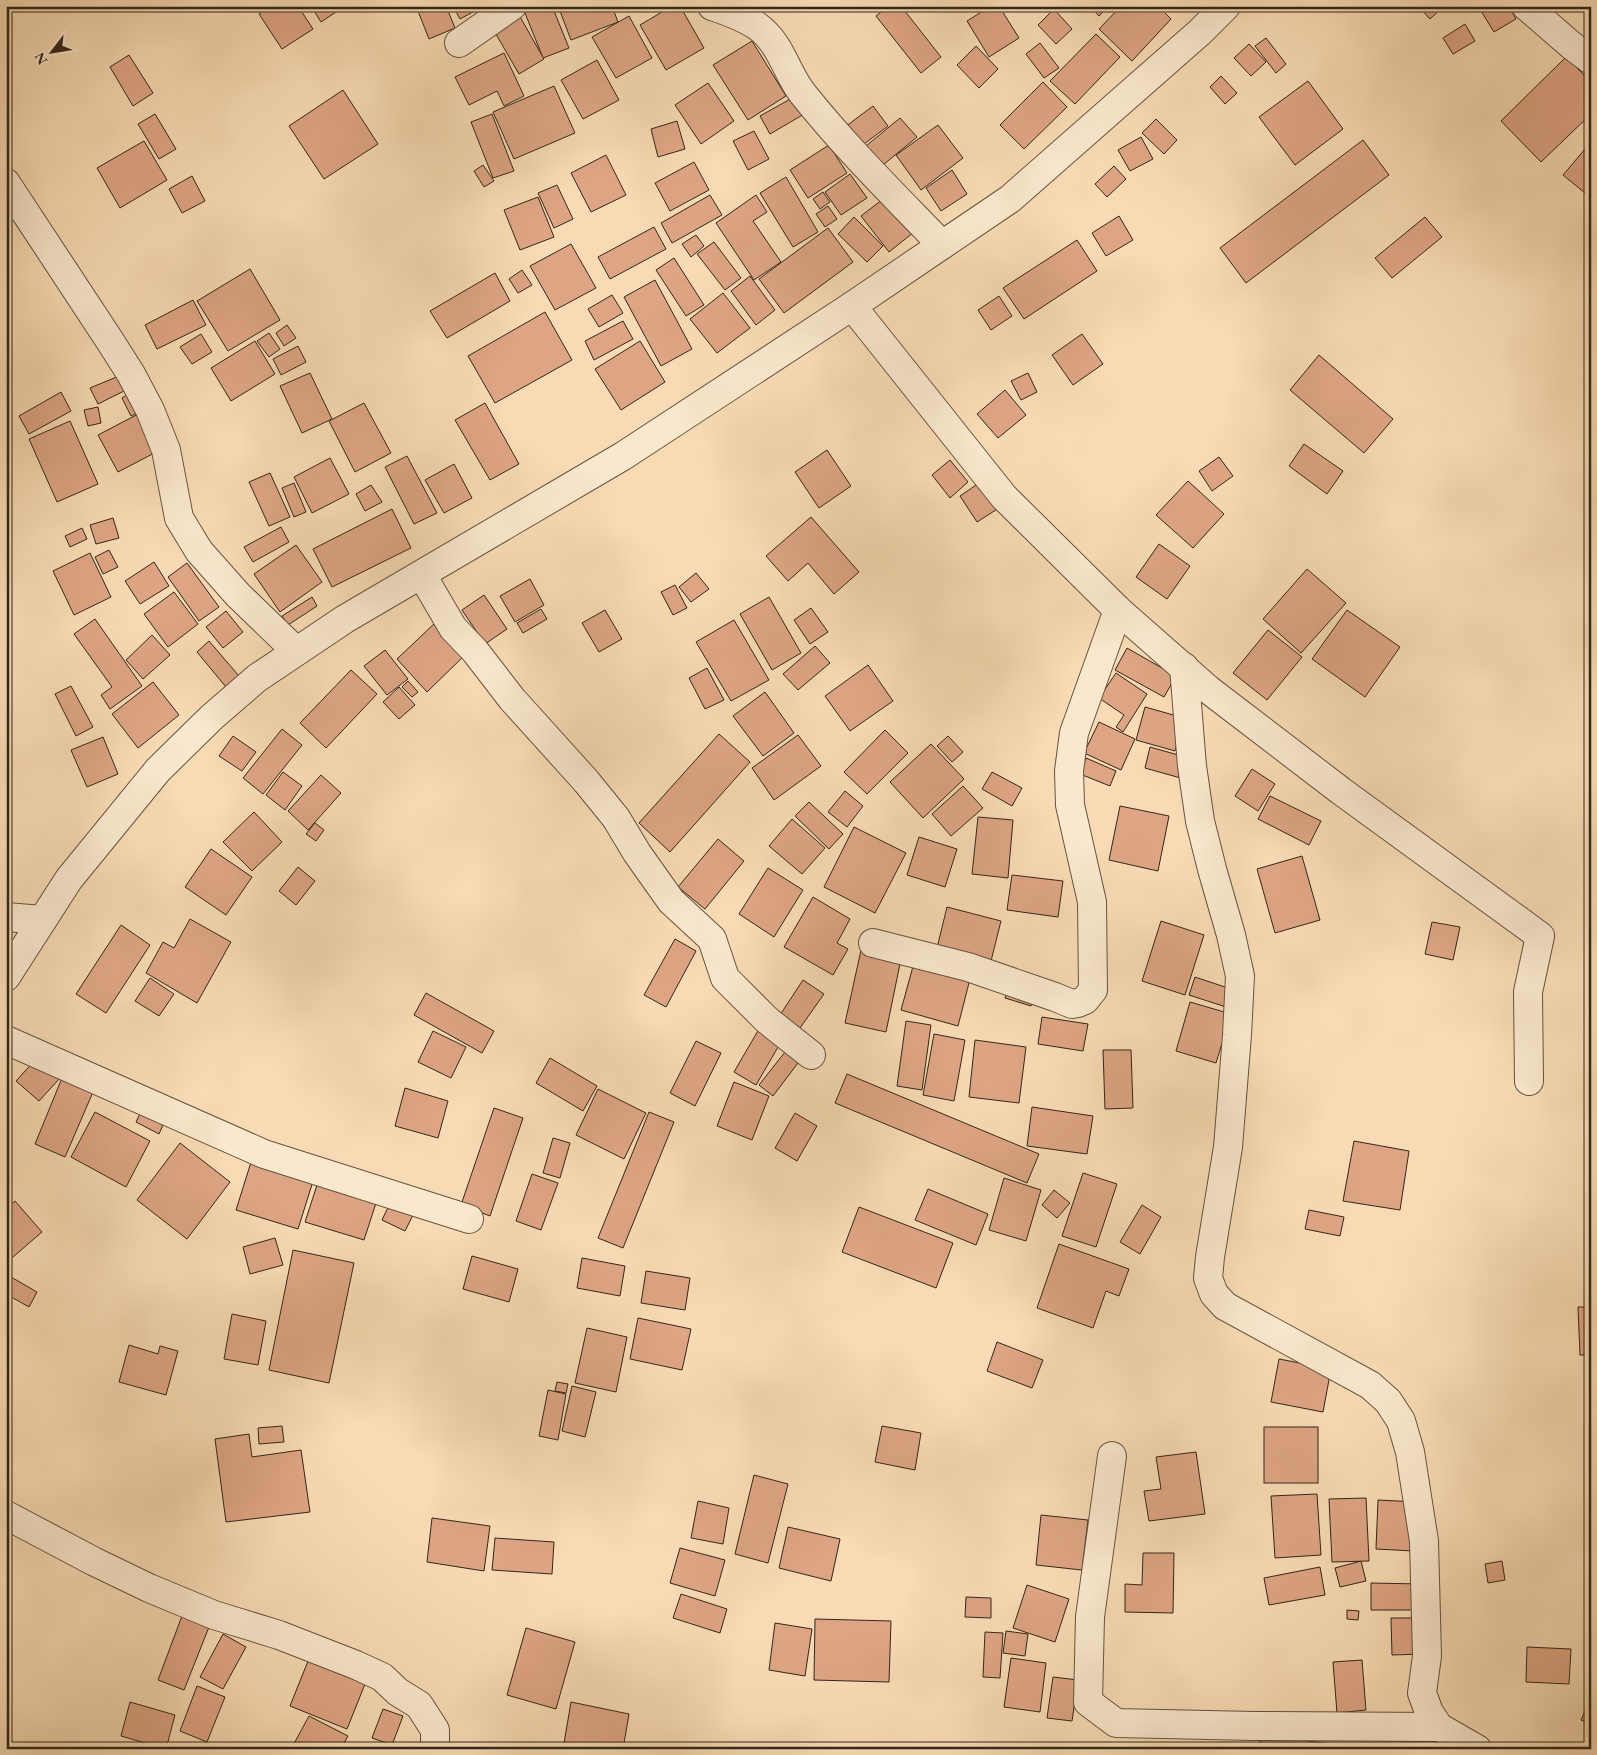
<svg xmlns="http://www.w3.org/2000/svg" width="1597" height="1755" font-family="'EB Garamond',serif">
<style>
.building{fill:#dea584;stroke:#32271a}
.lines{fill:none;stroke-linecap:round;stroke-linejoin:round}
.minor-casing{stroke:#645440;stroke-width:30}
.minor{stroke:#fae8ce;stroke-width:28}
</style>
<rect width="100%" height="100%" fill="#f8dbb4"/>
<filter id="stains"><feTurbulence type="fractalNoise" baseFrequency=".004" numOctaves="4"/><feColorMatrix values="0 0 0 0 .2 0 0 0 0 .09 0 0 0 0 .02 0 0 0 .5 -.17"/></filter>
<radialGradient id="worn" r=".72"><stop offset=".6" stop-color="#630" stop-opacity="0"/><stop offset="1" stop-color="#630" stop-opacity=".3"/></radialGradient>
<g class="building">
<path d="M271 6H298L313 29 282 49 259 14Z"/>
<path d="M311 6H345L321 22Z"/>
<path d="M416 6H446L455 28 429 39Z"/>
<path d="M453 6H484L460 19Z"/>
<path d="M528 6H552L569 48 543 58 523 8Z"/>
<path d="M558 6H612L618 22 571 40Z"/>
<path d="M672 6H680L704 48 666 70 640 25Z"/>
<path d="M889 6H901L941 57 921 73 876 16Z"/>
<path d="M991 6H999L1019 38 989 57 967 21Z"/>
<path d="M1090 6H1109L1099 16Z"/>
<path d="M1121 6H1158L1171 19 1132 61 1099 29Z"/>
<path d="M1418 6H1444L1430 19Z"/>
<path d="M1478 6H1509L1516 19 1494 32Z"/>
<path d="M1054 9 1072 29 1056 44 1038 25Z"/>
<path d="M519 15 544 59 519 74 493 29Z"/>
<path d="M629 16 652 58 616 78 592 37Z"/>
<path d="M1465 24 1475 41 1453 54 1443 38Z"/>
<path d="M1096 34 1120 57 1075 104 1050 81Z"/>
<path d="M1266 38 1286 64 1276 73 1255 46Z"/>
<path d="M752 41 786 96 748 120 713 65Z"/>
<path d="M1040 43 1059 68 1044 78 1026 54Z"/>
<path d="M1249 44 1266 62 1251 76 1234 58Z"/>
<path d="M976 46 998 69 979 88 957 65Z"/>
<path d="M504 53 524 96 504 106 497 91 469 105 455 77Z"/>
<path d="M129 55 153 93 133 106 110 67Z"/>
<path d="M1566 57 1591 82V114L1541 162 1501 121Z"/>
<path d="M597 60 619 100 583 119 561 80Z"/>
<path d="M1221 76 1237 93 1225 104 1210 87Z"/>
<path d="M1308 81 1343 129 1295 165 1259 117Z"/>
<path d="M1043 82 1067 107 1024 149 1000 125Z"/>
<path d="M708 83 734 121 701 144 675 105Z"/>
<path d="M554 86 575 133 514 159 493 112Z"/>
<path d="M343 90 378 144 324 179 289 126Z"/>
<path d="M801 93 811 110 770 134 760 116Z"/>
<path d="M873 106 888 126 860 147 845 127Z"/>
<path d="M155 114 176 149 159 159 138 124Z"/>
<path d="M492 114 514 171 493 178 471 122Z"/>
<path d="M900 118 917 137 883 165 866 146Z"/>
<path d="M1156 119 1177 140 1164 154 1142 133Z"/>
<path d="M677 121 685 149 658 157 651 129Z"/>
<path d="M938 125 963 158 921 190 896 155Z"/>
<path d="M754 131 769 159 748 170 733 141Z"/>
<path d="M1141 137 1153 159 1130 171 1118 150Z"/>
<path d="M1363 140 1389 175 1246 283 1220 248Z"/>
<path d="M144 141 167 180 120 208 97 168Z"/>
<path d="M1591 142V198L1563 175Z"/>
<path d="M829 145 847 173 808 198 790 170Z"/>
<path d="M606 155 626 195 591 212 571 173Z"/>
<path d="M694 162 709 190 670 211 655 183Z"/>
<path d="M483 165 494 181 484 187 474 171Z"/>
<path d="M1114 166 1126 179 1107 197 1095 184Z"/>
<path d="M952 170 967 194 941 211 926 188Z"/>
<path d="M850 174 867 198 841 215 825 192Z"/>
<path d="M192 176 205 201 182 213 169 189Z"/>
<path d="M786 177 818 232 793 247 760 193Z"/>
<path d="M557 185 573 219 554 228 538 193Z"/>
<path d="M823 192 830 202 820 209 813 199Z"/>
<path d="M710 195 722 215 672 243 661 223Z"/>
<path d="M756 195 767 212 753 221 781 262 754 280 716 223Z"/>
<path d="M887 196 914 232 889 252 861 216Z"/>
<path d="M538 197 554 237 520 250 504 210Z"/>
<path d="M828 206 837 219 825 227 816 214Z"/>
<path d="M1119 216 1133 240 1106 256 1092 233Z"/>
<path d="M854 217 883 246 867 262 838 234Z"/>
<path d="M1425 217 1442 237 1392 278 1375 258Z"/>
<path d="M654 227 666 249 610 279 598 257Z"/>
<path d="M828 228 853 262 784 313 759 279Z"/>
<path d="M696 235 704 246 691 257 682 244Z"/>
<path d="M1077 240 1097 271 1024 319 1003 288Z"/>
<path d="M714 242 741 278 725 290 697 254Z"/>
<path d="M571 244 596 288 555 310 530 266Z"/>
<path d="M674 258 704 305 686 316 656 270Z"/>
<path d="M250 269 280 320 228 351 197 301Z"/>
<path d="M522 270 532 285 518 293 509 279Z"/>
<path d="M495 273 510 301 447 338 430 311Z"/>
<path d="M750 276 775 310 756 325 731 291Z"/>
<path d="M655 280 692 349 661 366 624 297Z"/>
<path d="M723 293 750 328 717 353 690 319Z"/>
<path d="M612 295 623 313 599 327 588 309Z"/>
<path d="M999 296 1012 316 991 330 978 310Z"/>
<path d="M193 300 206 325 157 349 145 325Z"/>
<path d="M545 312 572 360 495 403 468 356Z"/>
<path d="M623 321 633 339 594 360 585 341Z"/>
<path d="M287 325 296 338 284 346 276 333Z"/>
<path d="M269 333 280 349 269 357 257 341Z"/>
<path d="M201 334 212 352 192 364 180 347Z"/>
<path d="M1082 334 1103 364 1073 385 1052 355Z"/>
<path d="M255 341 275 374 231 401 211 368Z"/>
<path d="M640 341 665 382 621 410 595 369Z"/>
<path d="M298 346 306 362 281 375 273 359Z"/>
<path d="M1319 355 1393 419 1364 453 1290 390Z"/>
<path d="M310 373 332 419 302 433 280 386Z"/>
<path d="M1028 373 1037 392 1021 400 1011 381Z"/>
<path d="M119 376 126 390 98 404 90 388Z"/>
<path d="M135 390 145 409 131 416 122 398Z"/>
<path d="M1005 390 1026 415 998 438 977 414Z"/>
<path d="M61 392 71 411 29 434 19 416Z"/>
<path d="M364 403 391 453 355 472 329 421Z"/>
<path d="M485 403 519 464 490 480 455 420Z"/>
<path d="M98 407 101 423 88 426 84 410Z"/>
<path d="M142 412 162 449 118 472 98 435Z"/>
<path d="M70 421 98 484 57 502 29 439Z"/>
<path d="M1304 444 1343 471 1327 494 1289 466Z"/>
<path d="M827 450 851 486 819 508 795 472Z"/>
<path d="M407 456 437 513 414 524 385 467Z"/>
<path d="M1219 457 1233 476 1212 491 1199 471Z"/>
<path d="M330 458 349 494 312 513 294 477Z"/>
<path d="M950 460 968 482 950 498 932 475Z"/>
<path d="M454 464 472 498 444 513 425 480Z"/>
<path d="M270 473 290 517 269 526 249 482Z"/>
<path d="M982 481 999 508 977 522 960 496Z"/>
<path d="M1188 481 1224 514 1193 548 1156 515Z"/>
<path d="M294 483 306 512 294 517 282 488Z"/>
<path d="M371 485 382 502 365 511 356 494Z"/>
<path d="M392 509 411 548 332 587 313 549Z"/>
<path d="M811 517 859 572 834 594 808 563 788 581 766 556Z"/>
<path d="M113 518 119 538 96 544 90 525Z"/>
<path d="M281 527 289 542 253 562 244 547Z"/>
<path d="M82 528 87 539 70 547 65 536Z"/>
<path d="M1159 544 1190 566 1167 599 1136 577Z"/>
<path d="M296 545 322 582 280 612 254 574Z"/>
<path d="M109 550 118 567 103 574 95 557Z"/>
<path d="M90 553 111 597 74 615 53 571Z"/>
<path d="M154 562 169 586 140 604 125 581Z"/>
<path d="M187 563 219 607 199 621 168 577Z"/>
<path d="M1307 569 1346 603 1301 653 1263 619Z"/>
<path d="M696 573 709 589 691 602 679 587Z"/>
<path d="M530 579 544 605 515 622 500 596Z"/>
<path d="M675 585 687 608 673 615 661 592Z"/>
<path d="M174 592 198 624 168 647 144 614Z"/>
<path d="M484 595 507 629 485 644 462 610Z"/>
<path d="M312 597 317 606 288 625 282 616Z"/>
<path d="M769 597 801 653 772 670 740 614Z"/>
<path d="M811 608 828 632 810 644 794 620Z"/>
<path d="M541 609 547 619 523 633 517 623Z"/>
<path d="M605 610 622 639 599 652 582 623Z"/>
<path d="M1347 610 1400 647 1365 697 1312 659Z"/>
<path d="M226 611 243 632 223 648 206 627Z"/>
<path d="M95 619 142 686 110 709 101 695 112 687 74 634Z"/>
<path d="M734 620 769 680 731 701 696 642Z"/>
<path d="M436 622 466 654 427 692 397 659Z"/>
<path d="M1268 630 1302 657 1267 700 1233 673Z"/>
<path d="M152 635 170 655 143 679 126 660Z"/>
<path d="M209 641 239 676 226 687 197 652Z"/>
<path d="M815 646 830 663 798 690 783 674Z"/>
<path d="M1127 648 1176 676 1164 697 1115 670Z"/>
<path d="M385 650 408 679 387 695 364 666Z"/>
<path d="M868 665 893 701 850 731 825 696Z"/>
<path d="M707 668 724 700 705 709 689 678Z"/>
<path d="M351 670 377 694 326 748 300 723Z"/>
<path d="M1116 673 1147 694 1123 732 1116 727 1124 715 1099 698Z"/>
<path d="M408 681 418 692 412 697 402 687Z"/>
<path d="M153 682 179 715 138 748 112 714Z"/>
<path d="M71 686 93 727 76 736 55 694Z"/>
<path d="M399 687 415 705 399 719 383 702Z"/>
<path d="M765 692 794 733 763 756 733 716Z"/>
<path d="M1145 707 1184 718 1175 751 1136 740Z"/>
<path d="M1099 722 1135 739 1121 770 1084 753Z"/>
<path d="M282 729 302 745 263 794 243 778Z"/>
<path d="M885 730 908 753 867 794 844 772Z"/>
<path d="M719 734 750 762 670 852 639 823Z"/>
<path d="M798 735 821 766 774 800 752 768Z"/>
<path d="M233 736 256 752 242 771 219 756Z"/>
<path d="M948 736 963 752 952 762 937 746Z"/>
<path d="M103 737 118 774 87 787 71 750Z"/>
<path d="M931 744 964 779 923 818 890 782Z"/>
<path d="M1150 747 1189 758 1184 779 1145 768Z"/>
<path d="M1086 758 1116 771 1110 786 1080 774Z"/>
<path d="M1252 769 1275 784 1258 811 1235 796Z"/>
<path d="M283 772 302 786 285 810 266 795Z"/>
<path d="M992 772 1022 788 1012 806 982 789Z"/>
<path d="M321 775 341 793 308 830 288 811Z"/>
<path d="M963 786 983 808 951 836 932 814Z"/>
<path d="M845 791 863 806 847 827 828 812Z"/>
<path d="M1270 796 1321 821 1309 845 1258 819Z"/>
<path d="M809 802 843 834 829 849 795 816Z"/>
<path d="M1120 806 1169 816 1158 871 1109 860Z"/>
<path d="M254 812 282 842 252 871 223 842Z"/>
<path d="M978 817 1013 820 1008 878 972 874Z"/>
<path d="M792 819 825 848 802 874 769 846Z"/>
<path d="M315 823 324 830 316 841 306 834Z"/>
<path d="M854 827 906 853 875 913 824 887Z"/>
<path d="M919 837 957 849 945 887 907 875Z"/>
<path d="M718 839 744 861 705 909 678 887Z"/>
<path d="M211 849 252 877 226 915 185 887Z"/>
<path d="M1302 856 1320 920 1275 933 1257 869Z"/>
<path d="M298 867 315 881 296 905 279 891Z"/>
<path d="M768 868 803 890 774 937 739 914Z"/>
<path d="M1012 875 1063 881 1058 917 1007 910Z"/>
<path d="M813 897 850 919 837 943 848 949 833 975 784 947Z"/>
<path d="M947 907 1001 921 991 961 937 948Z"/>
<path d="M190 919 231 942 197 1003 146 973 163 942 174 948Z"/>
<path d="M1161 921 1204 935 1185 995 1142 981Z"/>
<path d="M1432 922 1460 927 1453 960 1425 954Z"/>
<path d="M121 925 150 945 106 1013 76 994Z"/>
<path d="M675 939 696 951 666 1007 644 995Z"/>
<path d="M861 950 901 959 886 1032 845 1023Z"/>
<path d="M915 959 971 975 958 1026 901 1010Z"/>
<path d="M1195 977 1231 989 1226 1007 1189 995Z"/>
<path d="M150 978 174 994 159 1016 135 1001Z"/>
<path d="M803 980 824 994 800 1028 780 1015Z"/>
<path d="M1009 983 1036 991 1031 1006 1005 998Z"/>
<path d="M426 993 494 1031 482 1053 414 1015Z"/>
<path d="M1190 1002 1231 1014 1216 1063 1176 1051Z"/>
<path d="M1042 1017 1088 1024 1083 1051 1038 1044Z"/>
<path d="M906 1021 931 1025 922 1090 897 1086Z"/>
<path d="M759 1029 781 1042 756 1085 734 1072Z"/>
<path d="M433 1031 466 1047 451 1078 418 1062Z"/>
<path d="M934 1034 965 1040 954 1101 923 1095Z"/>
<path d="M975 1040 1026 1047 1019 1103 969 1097Z"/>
<path d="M696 1041 721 1053 695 1106 670 1093Z"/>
<path d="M1103 1050H1131L1133 1108 1105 1109Z"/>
<path d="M785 1052 798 1063 773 1096 759 1085Z"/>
<path d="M37 1058 60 1078 39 1101 16 1081Z"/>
<path d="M550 1058 597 1086 583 1111 536 1083Z"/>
<path d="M847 1074 1039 1154 1027 1183 835 1103Z"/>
<path d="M62 1078 93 1092 65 1157 35 1144Z"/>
<path d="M734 1082 769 1096 752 1140 717 1126Z"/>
<path d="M405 1088 448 1101 438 1138 395 1126Z"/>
<path d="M598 1089 646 1113 624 1159 576 1135Z"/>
<path d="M145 1103 168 1114 159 1134 136 1122Z"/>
<path d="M1032 1107 1093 1116 1087 1154 1027 1146Z"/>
<path d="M494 1108 523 1118 490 1216 461 1205Z"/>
<path d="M95 1112 150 1141 126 1187 71 1157Z"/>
<path d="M649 1112 674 1122 623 1248 598 1238Z"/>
<path d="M795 1113 817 1126 797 1161 775 1148Z"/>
<path d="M553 1138 570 1143 560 1178 543 1173Z"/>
<path d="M1354 1141 1409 1151 1400 1210 1343 1201Z"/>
<path d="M180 1143 230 1182 187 1239 137 1200Z"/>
<path d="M252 1159 314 1178 298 1229 236 1210Z"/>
<path d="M1083 1173 1117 1184 1096 1247 1062 1236Z"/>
<path d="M532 1174 558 1183 541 1230 516 1221Z"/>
<path d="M1004 1178 1041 1190 1026 1241 989 1230Z"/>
<path d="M318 1182 377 1200 364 1240 305 1222Z"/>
<path d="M928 1189 988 1214 976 1245 915 1220Z"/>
<path d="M1054 1190 1070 1203 1057 1218 1042 1205Z"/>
<path d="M15 1201 42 1232 6 1263V1209Z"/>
<path d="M390 1203 413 1215 405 1231 382 1220Z"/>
<path d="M1142 1205 1161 1217 1140 1254 1120 1242Z"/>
<path d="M859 1207 953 1243 936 1288 842 1252Z"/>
<path d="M1309 1210 1344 1217 1340 1236 1305 1229Z"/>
<path d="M275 1238 283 1265 250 1274 243 1247Z"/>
<path d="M1059 1244 1129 1269 1119 1296 1106 1291 1093 1328 1037 1308Z"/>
<path d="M293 1250 354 1263 329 1383 269 1370Z"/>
<path d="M472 1256 518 1269 509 1302 463 1289Z"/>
<path d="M582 1258 625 1266 620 1296 577 1288Z"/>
<path d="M646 1271 690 1278 685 1310 641 1303Z"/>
<path d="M11 1277 37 1292 29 1307 6 1294V1285Z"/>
<path d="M1578 1307H1591V1355H1580Z"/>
<path d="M232 1314 266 1321 258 1365 224 1359Z"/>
<path d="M638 1318 691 1329 682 1370 630 1359Z"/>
<path d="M587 1328 627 1337 616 1392 575 1383Z"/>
<path d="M997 1342 1043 1360 1032 1388 987 1371Z"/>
<path d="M129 1345 158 1354 160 1346 178 1351 166 1395 119 1382Z"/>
<path d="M1279 1359 1331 1369 1323 1412 1271 1402Z"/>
<path d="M557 1382 568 1384 566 1393 555 1391Z"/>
<path d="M572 1386 596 1392 585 1437 562 1431Z"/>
<path d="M548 1390 566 1394 558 1440 539 1436Z"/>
<path d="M282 1426 284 1442 259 1444 258 1428Z"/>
<path d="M882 1426 921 1433 915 1470 875 1462Z"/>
<rect x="1264" y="1427" width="54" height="56"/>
<path d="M249 1434 252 1457 301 1450 310 1512 226 1522 215 1439Z"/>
<path d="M1196 1452 1205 1514 1149 1521 1144 1491 1161 1489 1156 1457Z"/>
<path d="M754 1475 788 1484 768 1563 735 1554Z"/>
<path d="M1317 1494 1321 1555 1275 1558 1271 1496Z"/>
<path d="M1366 1498 1369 1561 1332 1562 1329 1499Z"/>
<path d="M1378 1500 1416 1502 1414 1551 1376 1549Z"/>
<path d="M698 1501 729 1508 723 1544 691 1538Z"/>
<path d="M1041 1515 1088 1520 1082 1570 1036 1565Z"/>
<path d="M432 1518 490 1526 484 1571 427 1562Z"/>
<path d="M788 1527 840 1539 831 1581 779 1568Z"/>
<path d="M495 1538 554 1542 552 1574 492 1570Z"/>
<path d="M680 1548 725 1560 715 1596 670 1583Z"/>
<path d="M1143 1553H1174L1173 1613 1125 1612V1584L1142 1585Z"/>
<path d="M1361 1561 1366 1581 1340 1587 1335 1568Z"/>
<path d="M1502 1561 1505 1580 1488 1583 1485 1564Z"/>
<path d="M1320 1567 1325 1595 1269 1605 1264 1578Z"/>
<path d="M1371 1583 1421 1584V1610H1371Z"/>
<path d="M1027 1585 1069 1599 1055 1642 1013 1628Z"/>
<path d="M681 1594 727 1609 720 1633 673 1618Z"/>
<path d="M966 1597 991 1598V1618L965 1617Z"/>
<path d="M1347 1610 1359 1611 1358 1620 1347 1619Z"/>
<path d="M182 1616 209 1627 184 1690 158 1680Z"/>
<path d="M1391 1618H1421L1423 1654 1392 1655Z"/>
<path d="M815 1619 891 1621 889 1682 814 1680Z"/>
<path d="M775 1623 812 1629 805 1676 769 1670Z"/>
<path d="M526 1628 575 1642 556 1709 507 1695Z"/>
<path d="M1006 1631 1028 1634 1025 1656 1003 1653Z"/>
<path d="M985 1632 1003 1633 1000 1678 983 1677Z"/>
<path d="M223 1634 246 1647 223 1689 200 1677Z"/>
<path d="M1527 1647 1571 1649 1569 1684 1526 1682Z"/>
<path d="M1011 1658 1046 1663 1040 1712 1004 1707Z"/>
<path d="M1362 1660 1366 1710 1337 1713 1333 1662Z"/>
<path d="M308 1661 365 1684 347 1729 290 1706Z"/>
<path d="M1053 1677 1078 1680 1072 1721 1047 1718Z"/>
<path d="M197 1686 225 1697 207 1742 180 1731Z"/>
<path d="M1591 1698V1724L1581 1720Z"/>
<path d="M130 1702 175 1715 166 1749 121 1736Z"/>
<path d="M571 1702 629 1714 623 1749H563Z"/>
<path d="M383 1709 403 1716 392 1745 372 1738Z"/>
<path d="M309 1716 348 1736 341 1749H291Z"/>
<path d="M1261 1735 1331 1744V1749H1259Z"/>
<rect x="394" y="1745" width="29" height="4"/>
</g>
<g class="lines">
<defs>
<g id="minor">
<path d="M712 6C726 11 744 17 757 26 782 44 786 73 803 94 846 148 895 196 942 245"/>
<path d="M1526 6 1571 45 1591 60"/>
<path d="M459 43 512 6"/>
<path d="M6 183 110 341 131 374 150 410 166 450 179 518 199 551 238 595 296 651"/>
<path d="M852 306 1004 497 1118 610 1209 690 1341 791 1540 936 1528 992 1529 1081"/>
<path d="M422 575 453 628 475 651 512 699 586 781 616 818 637 853 671 901 712 939 725 978 767 1020 811 1055"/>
<path d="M1184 667 1192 766 1200 821 1212 869 1231 935 1240 976 1237 1035 1228 1147 1210 1257 1208 1278 1214 1294 1225 1306 1370 1385 1388 1401 1401 1421 1410 1452 1424 1541 1427 1656 1422 1693 1429 1712 1439 1727 1477 1749"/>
<path d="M6 917 42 920"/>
<path d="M873 943 968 967 1055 997 1072 1004 1078 1003 1085 1000 1093 990 1092 902 1070 805 1069 771 1074 733 1118 610"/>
<path d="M6 977 69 879 158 770 212 717 257 678 345 619 623 456 852 306 942 245 1010 199 1200 32 1226 6"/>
<path d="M6 1040 264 1154 469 1219"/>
<path d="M1112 1456 1090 1617 1088 1702 1116 1723 1254 1726 1439 1727"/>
<path d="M6 1515 95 1562 149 1588 214 1615 279 1635 356 1665 382 1677 398 1692 419 1705 435 1730V1749"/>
</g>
</defs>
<use href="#minor" class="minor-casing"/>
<use href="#minor" class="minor"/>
</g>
<rect width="1597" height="1755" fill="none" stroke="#f8dbb4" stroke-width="25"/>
<rect x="8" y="8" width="1582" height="1740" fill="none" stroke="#32271a" stroke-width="2.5"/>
<rect x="12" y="12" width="1572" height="1730" fill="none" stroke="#32271a"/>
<g transform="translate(52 52) rotate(239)" stroke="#fae8ce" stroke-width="4" paint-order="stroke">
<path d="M0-4L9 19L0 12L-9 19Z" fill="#32271a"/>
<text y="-8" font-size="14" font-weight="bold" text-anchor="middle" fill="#32271a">N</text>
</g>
<rect width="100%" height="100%" filter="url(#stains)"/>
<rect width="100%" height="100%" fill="url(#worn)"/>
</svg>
